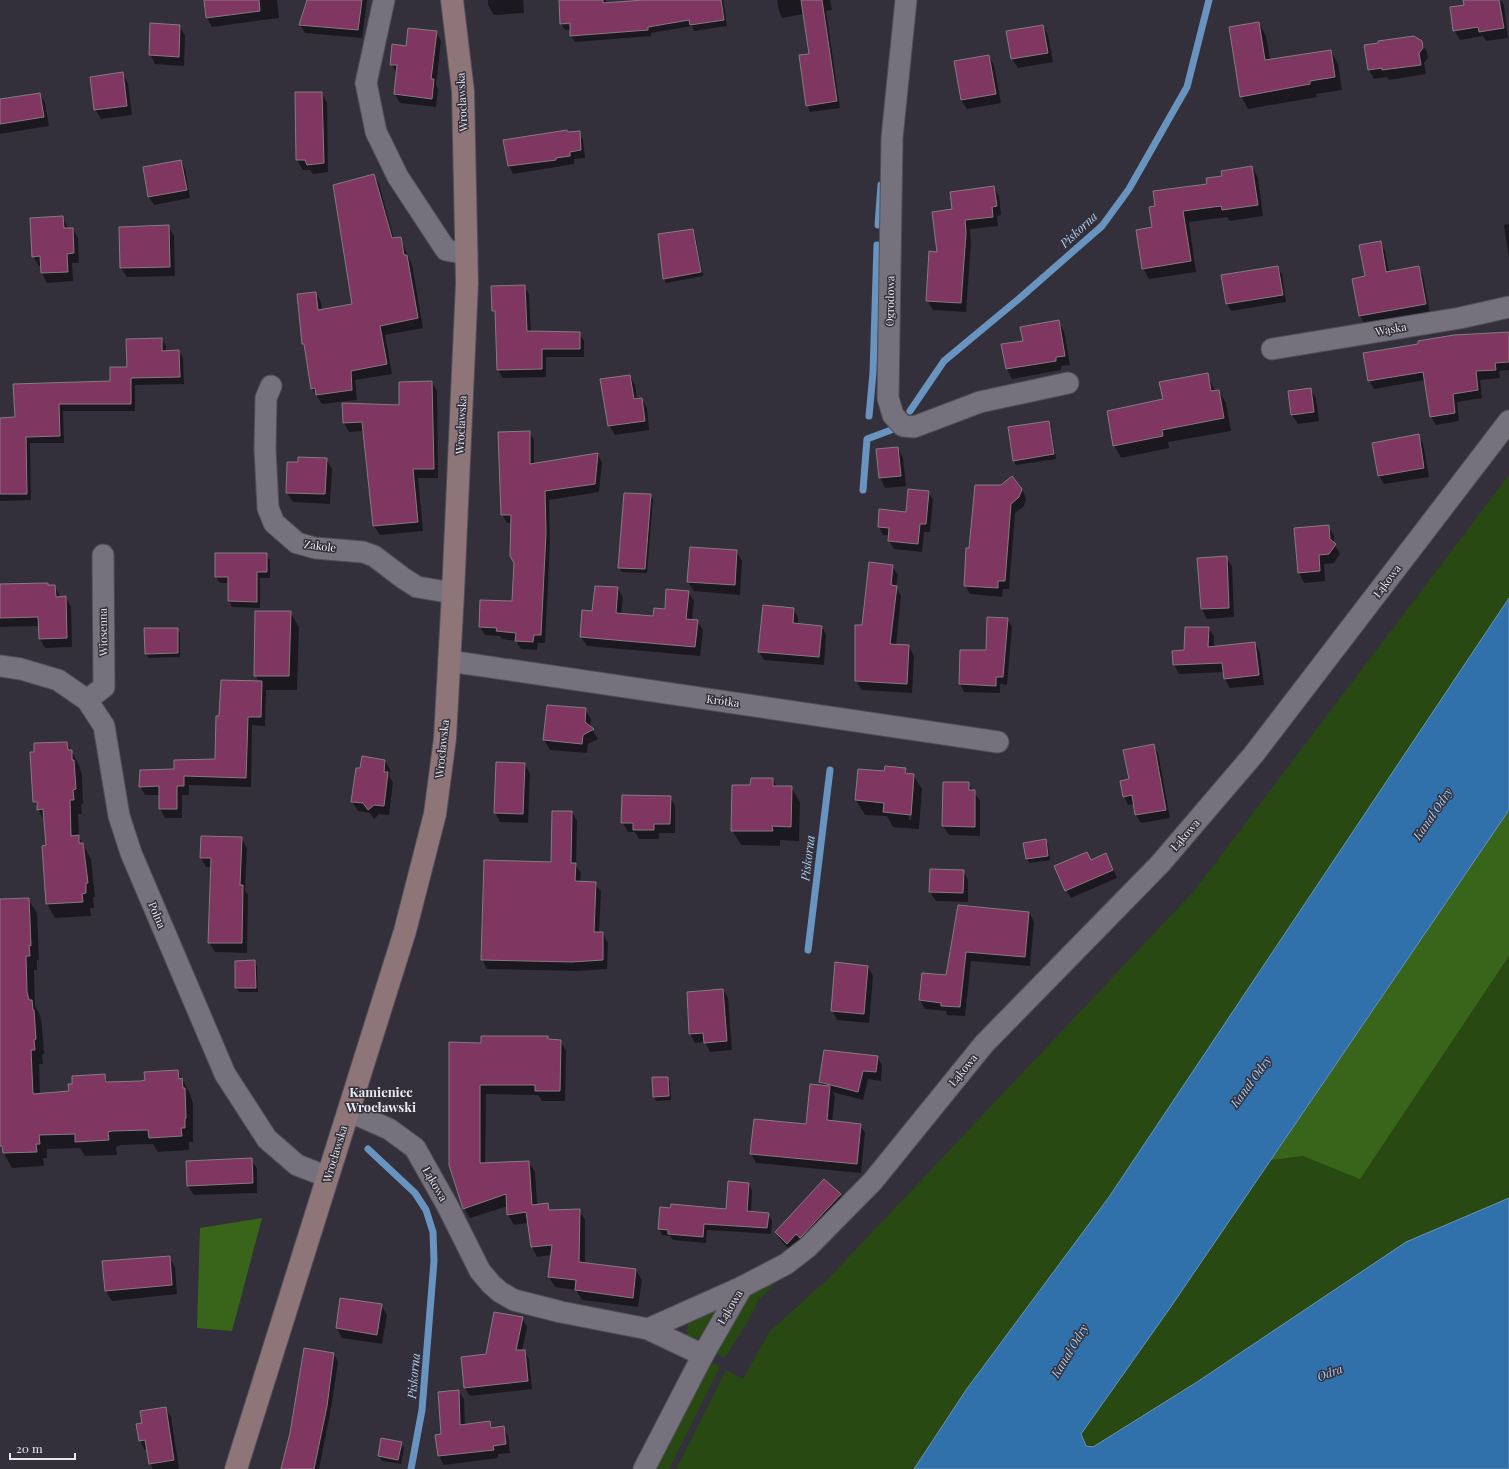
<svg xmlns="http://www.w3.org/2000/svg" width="1509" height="1469" font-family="'Playfair Display',serif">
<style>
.green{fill:#284912}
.forest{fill:#39651b}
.water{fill:#3070ab;stroke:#6894bf}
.shadow{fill:#0007;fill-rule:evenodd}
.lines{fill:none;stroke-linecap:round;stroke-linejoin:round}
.stream{stroke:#6894bf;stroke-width:7}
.building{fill:#7f3660;stroke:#877a80}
.minor-casing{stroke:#514e57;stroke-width:23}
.secondary-casing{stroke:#514e57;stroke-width:24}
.minor{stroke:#75727e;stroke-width:21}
.secondary{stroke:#8e7577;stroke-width:22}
.labels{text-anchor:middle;stroke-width:3;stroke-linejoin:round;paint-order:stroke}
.street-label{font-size:11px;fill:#e9e8ef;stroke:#33303b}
.water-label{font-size:12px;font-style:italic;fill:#aeceef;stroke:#33303b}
.quarter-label{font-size:13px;font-weight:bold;fill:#e9e8ef;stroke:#33303b}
</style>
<rect width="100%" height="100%" fill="#33303b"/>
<g class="green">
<path d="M1509 475V598L1109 1197 966 1390 914 1469H676L726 1370 743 1379 769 1332 829 1278 1194 891Z"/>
<path d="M1509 956V1198L1406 1242 1197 1382 1093 1447 1086 1446 1081 1434 1271 1160 1303 1156 1360 1178Z"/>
<path d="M775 1283 755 1304 756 1307 725 1358 711 1351 747 1296 758 1288Z"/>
<path d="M729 1300 705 1337 700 1339 686 1336 688 1323 712 1306Z"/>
<path d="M705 1358 720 1367 669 1469H651Z"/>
</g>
<g class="forest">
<path d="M1509 810V956L1360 1179 1303 1156 1271 1160Z"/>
<path d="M262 1218 232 1331 197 1328 200 1228Z"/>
</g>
<path class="water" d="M1509 598V810L1170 1308 1081 1434 1086 1446 1093 1447 1197 1382 1406 1242 1509 1198V1469H914L966 1390 1109 1197Z"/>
<g class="shadow">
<path d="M205 0H277L279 18 212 27 207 18Z"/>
<path d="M308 0H367L362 38 305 33 300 25Z"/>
<path d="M488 0H523L524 13 494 15 488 5Z"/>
<path d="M560 0H606V3L658 0H723L727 26 694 31 692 26 651 33V36L575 42 571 36V30H565L561 24ZM574 22 575 24 563 25V23Z"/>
<path d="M777 0H830L832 10 826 11 840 108 810 112 807 105 810 55 804 14 782 18 779 11Z"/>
<path d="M1472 0H1500L1504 5 1508 38 1486 41 1483 36 1460 40 1454 30 1465 6Z"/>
<path d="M1259 23 1266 36 1270 60 1331 51 1338 64 1342 90 1316 94 1317 97 1248 109 1241 96Z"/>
<path d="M180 26 185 36 184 66 155 64 150 54Z"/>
<path d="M1043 26 1048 35 1053 62 1018 68 1012 59Z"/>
<path d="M436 32 441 41 436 85 438 89 436 107 400 103 395 94 397 73 391 64 406 47Z"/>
<path d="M1421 42 1427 52 1428 58 1424 63 1426 74 1389 80 1387 77 1374 79 1369 70Z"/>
<path d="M989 56 994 65 1001 103 967 109 961 100Z"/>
<path d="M122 73 128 83 132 115 101 119 95 109Z"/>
<path d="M296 93H322L327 103 328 172 313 174 310 170H303L297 160Z"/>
<path d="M40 94 45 103 49 126 0 134V102Z"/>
<path d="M579 132 583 140 585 158 574 159V164L513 174 509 166 504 140Z"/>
<path d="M181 161 185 169 190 198 154 205 149 197 144 168Z"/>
<path d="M1252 167 1258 178 1263 216 1230 221 1227 217 1189 222 1196 272 1149 279 1143 268 1153 228 1208 185 1223 176Z"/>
<path d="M373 175 379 184 394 239 400 238 412 265 423 328 385 335 392 374 355 380 357 400 322 404 312 389 306 350 303 344 298 295 316 293 321 302 322 310 354 305Z"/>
<path d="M993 187 999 196 1001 215 997 216 998 226 970 229 971 243 966 312 933 310 927 300 938 253 953 210Z"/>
<path d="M63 217 68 229H73L78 238 79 263H72L73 281 47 283 42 273 41 266H39L33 256Z"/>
<path d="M1509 224V258L1504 225Z"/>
<path d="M168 226 174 236 175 276 127 277 121 268Z"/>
<path d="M693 230 695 234 703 276 666 283 664 278Z"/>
<path d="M1380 242 1385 251 1389 272 1418 267 1423 276 1430 313 1365 325 1360 316 1353 279 1366 277Z"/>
<path d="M1277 267 1282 274 1286 302 1231 311 1227 304Z"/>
<path d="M524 286 529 294 531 332 579 333 584 341V357H546V377L503 378 498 370 496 315 493 311Z"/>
<path d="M1059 322 1064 331 1070 365 1061 366V370L1012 379 1007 369 1003 345 1024 342Z"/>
<path d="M1509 333V370L1499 371 1500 378 1480 380 1482 398 1457 402 1459 421 1436 425 1431 417 1425 380 1374 389 1369 380Z"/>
<path d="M162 339 166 346V352L179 351 183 358 184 384 135 385V411H63L64 443H30L31 500 0 501V419L16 418 111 382Z"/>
<path d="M1207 374 1215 391H1219L1226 403 1231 431 1168 442 1169 448 1121 458 1114 445 1164 400Z"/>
<path d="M630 376 635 385 637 399H642L647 408 649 430 615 435 609 425Z"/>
<path d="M432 382 437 391 438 478H418L423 531 380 535 374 526 364 431 349 432 344 423 400 406Z"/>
<path d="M1310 389 1316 398 1319 421 1298 424 1292 415Z"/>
<path d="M1048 422 1051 426 1056 459 1016 465 1014 461Z"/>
<path d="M529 432 534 440V464L598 454 602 463 599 492 549 500 550 542 545 643H538L537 650 521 649 516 641 502 639 500 636 485 635 480 627 512 602 515 563 511 523H507L502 515Z"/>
<path d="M1418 435 1423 444 1429 477 1384 484 1379 476Z"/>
<path d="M898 448 903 458 906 486 885 488 880 478 877 450Z"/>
<path d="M326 459 332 469 330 504 293 502 287 493 299 463Z"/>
<path d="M1012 477 1020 486 1026 498 1024 506 1015 513 1009 589H1003L1002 597 970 594 965 585 970 550 1002 486Z"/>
<path d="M928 492 933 500 930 532H924L922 552 894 549 889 541 890 535H883L879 527 907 513Z"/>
<path d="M650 495 653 500 647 573 622 572 619 568Z"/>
<path d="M1328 526 1334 536V544L1340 554 1334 563 1324 564 1325 581 1304 583 1299 573 1295 529Z"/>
<path d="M736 551 742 561 740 595 694 591 688 582Z"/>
<path d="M266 554 270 560V578H260V608L232 607 229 601V583H220L216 577Z"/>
<path d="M1226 557 1232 566 1234 617 1207 619 1202 609 1198 559Z"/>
<path d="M892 566 898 575 896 587 901 596 896 646H909L914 656 912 693 862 690 856 681 862 626Z"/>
<path d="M48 584 49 586H55L60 597H66L71 607 72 647 45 648 40 639V626L0 627V585Z"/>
<path d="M618 588 623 598 621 614 654 617 688 592 694 601 692 620 697 621 703 630 700 656 587 646 581 637 593 612Z"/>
<path d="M794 609 798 618V624L822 627 826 635 824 665 764 660 759 652Z"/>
<path d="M290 612 299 627 297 690H266L265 726 252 725 251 787 189 785V795H182V818H165L160 809V795H145L140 786 175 770 216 760 220 717 259 682 255 675Z"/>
<path d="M1007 619 1012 627 1007 685 1000 684V693L964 692 960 684 961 651 987 652Z"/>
<path d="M1209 628 1214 637V648L1255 643 1260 653 1264 685 1230 688 1225 679 1224 672 1179 674 1174 664 1185 651Z"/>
<path d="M177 629 180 633V657L149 658 146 654Z"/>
<path d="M548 706 585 709 591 719 590 727 598 739 588 744 587 753 550 750 544 740Z"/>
<path d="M67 743 79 765 82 775 83 804H81L82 814H78L79 837 91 859 95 897H93L94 908H90L91 916 55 918 47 904 45 822 34 802 35 753Z"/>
<path d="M1153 745 1158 753 1170 818 1141 823 1136 815 1134 804 1128 805 1124 796 1130 780Z"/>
<path d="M385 761 390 770 389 776 393 782 389 815 379 814 374 819 370 813 358 811 352 802 361 769Z"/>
<path d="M525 764 530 774 528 823 500 822 495 812Z"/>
<path d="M905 769 908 774 913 775 922 789 919 829 893 827 887 816 865 815 856 800 859 770 885 772ZM912 784 914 786 911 820H909Z"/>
<path d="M773 779 777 787H791L800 802 799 841 780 840V846L741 845 732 830 751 786Z"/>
<path d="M968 783 980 801V836L949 835 943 826Z"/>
<path d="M670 797 675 806V833H659V839H639L635 832H628L622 822Z"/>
<path d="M572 812 577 821 576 866 581 873 580 882 595 883 601 892 599 933H603L608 943 607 969 578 971 487 969 482 959 552 863Z"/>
<path d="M241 838 247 848 245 890 248 895 247 953 215 952 209 942 211 867H206L201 858Z"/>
<path d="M1045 840 1048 844 1050 860 1029 863 1027 859Z"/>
<path d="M1091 861 1110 862 1117 878 1071 898 1066 890Z"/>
<path d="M963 871 968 880V902L936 901 930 892Z"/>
<path d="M28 899 37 913 39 960H37V970H34L35 1006 40 1015 42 1025 44 1054H42L43 1064H39L40 1094 70 1092 105 1075 109 1083 141 1082 178 1071 190 1094 193 1103V1142H189V1150L158 1152 153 1144 120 1145 116 1147 117 1155 85 1156 80 1148 47 1149V1158H43L44 1166 12 1168 0 1146V900Z"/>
<path d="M959 906 1029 912 1034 922 1030 966 971 961 965 1016 947 1015 946 1011 925 1009 920 1000 947 976Z"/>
<path d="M255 961 257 966 258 992H239L236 988Z"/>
<path d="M867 966 873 976 869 1023 837 1020 832 1010Z"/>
<path d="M723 990 728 998 732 1050 710 1052 705 1042 695 1043 690 1034 688 993Z"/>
<path d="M547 1037 549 1040 560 1041 566 1051 565 1101H542L538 1095 486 1094 485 1164 529 1162 535 1172 537 1205 547 1204 551 1211 579 1210 585 1220V1264L636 1270 642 1280 638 1307 582 1300 576 1290 555 1287 549 1277 551 1255 537 1257 532 1247 528 1223 514 1225 508 1215V1206L470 1218 464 1208 482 1044Z"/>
<path d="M877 1057 882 1065 881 1081 868 1079 863 1100 832 1092 835 1096 832 1122 860 1125 865 1133 861 1173 756 1163 751 1154 755 1120 807 1125 823 1087 820 1082Z"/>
<path d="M668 1078 670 1082 671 1100 656 1101 654 1096Z"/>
<path d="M251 1159 257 1169V1193L194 1195 188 1186Z"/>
<path d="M824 1180 840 1195 846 1204 793 1253 782 1242 776 1233Z"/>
<path d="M749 1184 752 1191 751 1213 768 1214 772 1221 771 1234 707 1230 706 1243 673 1240 670 1236 662 1235 659 1228 727 1210Z"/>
<path d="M169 1257 175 1267 177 1294 112 1301 106 1291 103 1262Z"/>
<path d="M381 1305 387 1315 382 1344 342 1338 337 1328Z"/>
<path d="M522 1318 527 1327 522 1351H524L529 1359 532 1389 470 1396 465 1388 462 1358 487 1355Z"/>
<path d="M334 1354 338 1362 330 1414 319 1469H282Z"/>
<path d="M459 1391 464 1400 465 1426 489 1422 493 1428 503 1427 508 1436 510 1453 498 1454V1458L444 1465 439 1456 436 1436 442 1435Z"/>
<path d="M165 1408 171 1417 179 1469H153L150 1463 148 1450H145L140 1441 143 1424Z"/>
<path d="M401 1443 404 1448 401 1464 382 1461 379 1456Z"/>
</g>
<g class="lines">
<g class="stream">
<path d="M878 225 881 185"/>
<path d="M910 411 944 361 1021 297 1102 226 1129 189 1187 87 1209 0"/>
<path d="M869 416 873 373 877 245"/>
<path d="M863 490 867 439 891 430"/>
<path d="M808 950 830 770"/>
<path d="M368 1149 415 1193 426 1210 433 1232 434 1261 422 1410 411 1469"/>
</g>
</g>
<g class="building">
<path d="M204 0H259L260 11 206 18Z"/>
<path d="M307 0H362L358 30 299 25Z"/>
<path d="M559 0H603V3L643 0H721L724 20 690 25 689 20 648 27V30L570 36V23L560 24Z"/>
<path d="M801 0H822L837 101 806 106 799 55 809 54Z"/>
<path d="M1463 0H1499L1504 28 1479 32 1478 27 1453 31 1450 7 1464 5Z"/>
<path d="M1259 22 1265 60 1331 50 1335 77 1310 81V84L1240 97 1229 27Z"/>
<path d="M150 23 180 25 179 57 149 55Z"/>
<path d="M1043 25 1048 53 1011 59 1006 31Z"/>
<path d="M408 28 437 31 431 79H434L432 99 394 94 397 65H390L392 44 406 46Z"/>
<path d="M1414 36 1422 41 1423 48 1419 53 1421 65 1382 70V68L1368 70 1364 45 1378 43V41Z"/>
<path d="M989 55 996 94 961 100 954 61Z"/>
<path d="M123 72 127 106 94 110 90 77Z"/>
<path d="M295 92H322L324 163 307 165 305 160H296Z"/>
<path d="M40 93 44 117 0 124V99Z"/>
<path d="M567 130 568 132 580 131 581 150 570 152V156L556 158V160L508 166 503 140Z"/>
<path d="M181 160 187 190 148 197 143 167Z"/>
<path d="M1252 166 1258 205 1222 210 1221 206 1183 211 1191 261 1142 269 1136 230 1152 227 1149 207 1155 206 1153 191 1207 184 1206 178 1222 176 1221 171Z"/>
<path d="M374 174 392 238 401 237 404 255H407L418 318 380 326 387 364 351 371 352 390 316 395 315 388 311 389 304 344H302L297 294 316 292 318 310 352 304 333 185Z"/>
<path d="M994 186 997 206 992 207 993 217 965 220 966 233 961 303 926 301 929 251 937 252 932 212 952 209 950 192Z"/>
<path d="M63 216 64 228H73L74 253 67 254 68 272 41 273 40 256 32 257 30 218Z"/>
<path d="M169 225 170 267 120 268 119 227Z"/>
<path d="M693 229 701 272 663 279 658 234Z"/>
<path d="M1381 241 1386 272 1419 266 1426 304 1359 316 1352 279 1365 276 1359 245Z"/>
<path d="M1278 266 1283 295 1226 304 1221 275Z"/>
<path d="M525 285 527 331 580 332V349H542V369L497 370 495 311H492L491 286Z"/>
<path d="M1059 320 1065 356 1056 357V361L1006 369 1001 344 1023 341 1020 327Z"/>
<path d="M1509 332V362L1495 363 1496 370 1476 371 1478 390 1453 394 1455 413 1430 417 1423 372 1368 381 1363 353 1418 344V341L1454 335Z"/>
<path d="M162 338V351L179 350 180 377 131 378V404H59L60 436 26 437 27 494H0V418L15 417 13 384 110 381V367H127L126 339Z"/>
<path d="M1208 373 1211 391 1219 390 1224 418 1162 430 1163 436 1113 446 1107 411 1163 399 1159 382Z"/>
<path d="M630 375 634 399 642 398 645 421 608 426 600 379Z"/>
<path d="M432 381 434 469H413L418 522 373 526 362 422 343 423 342 403 399 405V382Z"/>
<path d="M1311 388 1314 412 1291 415 1288 391Z"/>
<path d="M1049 421 1054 454 1013 461 1008 427Z"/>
<path d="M530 431V464L598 453 595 484 545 491 546 533 541 635H534L533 642 515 641 516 633 496 631 497 628 479 627 480 600 512 601 514 563 510 556 511 515H501L498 432Z"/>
<path d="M1419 434 1424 468 1378 476 1372 443Z"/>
<path d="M898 447 901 476 879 478 876 449Z"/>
<path d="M298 457 327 458 325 494 286 493 287 462H298Z"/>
<path d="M1012 476 1022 489 1019 497 1011 504 1005 581H998V588L964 586 966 548H969L975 485H1001Z"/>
<path d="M908 489 929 491 926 524H920L918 544 888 541 889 528 878 527 879 509 906 512Z"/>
<path d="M624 493 651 494 645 569 618 568Z"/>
<path d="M1329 525 1330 539 1336 544 1329 554 1319 555 1320 571 1298 573 1294 528Z"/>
<path d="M690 547 737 550 735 585 687 582Z"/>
<path d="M215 553H267V572H257V602L228 601V577H215Z"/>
<path d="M1227 556 1229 608 1201 609 1197 558Z"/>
<path d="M869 562 893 565 891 585 897 586 890 644 909 645 907 684 855 681V625H862Z"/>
<path d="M48 583V585H55L56 597 66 596 67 638 39 639 38 617 0 618V584Z"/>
<path d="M595 586 618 587 616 613 653 616 654 608 665 609 666 589 689 591 686 619 698 620 695 647 580 637 582 610 592 611Z"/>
<path d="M763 605 794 608 793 623 822 626 819 657 758 652Z"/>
<path d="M255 611H291L289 676H254Z"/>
<path d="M987 617 1008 618 1003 677H996V686L959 684 960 650H986Z"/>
<path d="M1185 627H1209L1208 647 1255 642 1259 675 1224 679 1222 663 1173 665 1172 651 1184 650Z"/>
<path d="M144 628H178V653L145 654Z"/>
<path d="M221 680 262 681 261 717H248L246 778 184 776V786H177V809H159V786L139 787 140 770 174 769V760L215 759 216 716H219Z"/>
<path d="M547 705 586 708 585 722 594 729 583 735 582 744 543 740Z"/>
<path d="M67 742 68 750H72V760H74L76 789 73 790 74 800H70L71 836 79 835V843H83L88 883H86V893L82 894 83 902 46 904 42 846 46 845 43 809 37 810V802H33L30 752H34V743Z"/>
<path d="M1154 744 1166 810 1135 815 1132 795 1123 797 1120 781 1129 779 1123 750Z"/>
<path d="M362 756 385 760 384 772H388L384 806 374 805 368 810 363 803 351 802 356 768H360Z"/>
<path d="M496 762 525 763 523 814 494 813Z"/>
<path d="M885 766 906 768 905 773 914 774 911 815 883 812 884 803 855 800 858 769 884 771Z"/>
<path d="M751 778H773V786H792L791 827 772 826 773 831H731L732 785H750Z"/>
<path d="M943 782H969V790H975V827L942 826Z"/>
<path d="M622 795 671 796 670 824H654V830H633V823H621Z"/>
<path d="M552 811H572L571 863H576L575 881 596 882 594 932H603V960L572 962 481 960 484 860 551 862Z"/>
<path d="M201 836 242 837 240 885H243L242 943H208L211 858H200Z"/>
<path d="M1046 839 1048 856 1026 859 1023 843Z"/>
<path d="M1087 852 1091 860 1106 853 1113 870 1065 891 1054 866Z"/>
<path d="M930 869 964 870 963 893 929 892Z"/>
<path d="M29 898 31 946 29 945 30 956H26L27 992 29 1000H32L33 1010H34L36 1039 34 1040 35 1050H31L33 1094 69 1091 68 1084H72V1076L105 1074 106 1082 141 1081 145 1080 144 1072 178 1070 179 1079 182 1078 183 1088H185L186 1118H185V1128H181L182 1136 149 1138 148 1130 112 1131 108 1132 109 1140 75 1142V1134L39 1135 40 1144H36L37 1152 3 1153 2 1146H0V899Z"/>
<path d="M958 905 1029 912 1025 957 966 952 960 1007 941 1006V1003L919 1000 922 973 946 975Z"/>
<path d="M255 960 256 988H235V961Z"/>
<path d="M835 962 868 966 864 1014 831 1011Z"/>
<path d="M723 989 727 1041 704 1043 703 1033 689 1034 687 992Z"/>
<path d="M481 1036H548V1039L561 1040 560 1091H535V1085H480V1163L529 1161 532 1205 548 1203 549 1210 580 1209 579 1262 636 1269 633 1298 575 1290 576 1280 548 1277 552 1245 531 1247 526 1212 507 1215 506 1194 463 1209 449 1165V1042L481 1043Z"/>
<path d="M824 1050 878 1056 876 1072 863 1071 858 1092 819 1082Z"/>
<path d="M652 1077H668L669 1096 653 1097Z"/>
<path d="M810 1084 830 1086 827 1120 861 1124 857 1164 750 1154 754 1119 806 1124Z"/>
<path d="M252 1158 253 1183 187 1186 186 1161Z"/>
<path d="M824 1179 841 1194 800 1238 796 1234 787 1244 775 1232Z"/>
<path d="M728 1181 749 1183 747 1211 769 1213 767 1228 704 1224 703 1237 668 1234V1230L658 1229 660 1207 670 1208 671 1204 726 1209Z"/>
<path d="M170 1256 172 1285 105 1291 102 1261Z"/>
<path d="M340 1298 382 1304 377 1335 336 1328Z"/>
<path d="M494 1312 523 1317 516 1350H525L528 1381 464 1388 461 1357 486 1354Z"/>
<path d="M304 1348 334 1353 327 1406 314 1469H281L290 1433Z"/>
<path d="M459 1390 460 1425 490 1421 491 1428 504 1426 506 1444 493 1446 494 1450 438 1456 435 1435 441 1434 438 1392Z"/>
<path d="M166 1407 174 1460 149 1464 145 1440 139 1441 136 1424 142 1423 140 1411Z"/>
<path d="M381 1438 402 1442 398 1460 378 1456Z"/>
</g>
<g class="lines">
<defs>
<g id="minor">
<path d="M384 0 366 83 376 132 398 177 446 250 467 254"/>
<path d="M906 0 892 138 888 398 893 415 903 426 914 427 980 402 1068 383"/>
<path d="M1272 349 1460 318 1509 307"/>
<path d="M271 386 266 398 265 449 268 508 274 523 297 543 315 548 363 552 374 556 403 578 417 587 453 593"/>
<path d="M449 661 998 742"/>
<path d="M0 666 21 669 58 680 87 700 104 726 119 816 131 853 225 1074 267 1139 297 1165 328 1177"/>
<path d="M87 700 104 687 103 555"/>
<path d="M348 1111 389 1129 415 1148 447 1205 480 1271 491 1284 500 1292 514 1300 561 1312 648 1329 703 1355"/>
<path d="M648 1329 742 1287"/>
<path d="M644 1469 703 1355 742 1287 786 1264 808 1247 873 1181 984 1044 1160 864 1254 754 1509 421"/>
</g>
<path id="secondary" d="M236 1469 405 931 435 814 445 738 453 593 467 283 463 91 452 0"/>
</defs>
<use href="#minor" class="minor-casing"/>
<use href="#secondary" class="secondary-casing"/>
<use href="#minor" class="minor"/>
<use href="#secondary" class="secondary"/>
</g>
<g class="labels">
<g class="street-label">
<text transform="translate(462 102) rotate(-93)" y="4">Wrocławska</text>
<text transform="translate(890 301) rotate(-89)" y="4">Ogrodowa</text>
<text transform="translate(1391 329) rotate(-10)" y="4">Wąska</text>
<text transform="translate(461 425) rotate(-87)" y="4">Wrocławska</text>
<text transform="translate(320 546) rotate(7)" y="4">Zakole</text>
<text transform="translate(1387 581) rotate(-53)" y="4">Łąkowa</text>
<text transform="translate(103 632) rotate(-91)" y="4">Wiosenna</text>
<text transform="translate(723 701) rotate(8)" y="4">Krótka</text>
<text transform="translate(442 749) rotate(-84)" y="4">Wrocławska</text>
<text transform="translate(1185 835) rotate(-49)" y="4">Łąkowa</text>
<text transform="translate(157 915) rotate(67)" y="4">Polna</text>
<text transform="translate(963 1070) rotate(-51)" y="4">Łąkowa</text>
<text transform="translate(335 1154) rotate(-73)" y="4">Wrocławska</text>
<text transform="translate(435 1184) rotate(60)" y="4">Łąkowa</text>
<text transform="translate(730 1307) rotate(-59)" y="4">Łąkowa</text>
</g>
<g class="water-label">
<text transform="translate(1079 230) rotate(-43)" y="4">Piskorna</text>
<text transform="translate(1433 814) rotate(-56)" y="4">Kanał Odry</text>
<text transform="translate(808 858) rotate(-83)" y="4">Piskorna</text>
<text transform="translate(1251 1082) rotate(-54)" y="4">Kanał Odry</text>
<text transform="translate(1070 1351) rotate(-59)" y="4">Kanał Odry</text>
<text transform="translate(1330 1373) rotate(-20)" y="4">Odra</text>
<text transform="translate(414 1376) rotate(-85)" y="4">Piskorna</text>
</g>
<g class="quarter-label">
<text x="381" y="1097">Kamieniec<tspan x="381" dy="15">Wrocławski</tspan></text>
</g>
</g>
<path d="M10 1453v6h65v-6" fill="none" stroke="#e9e8ef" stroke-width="2"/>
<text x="16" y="1453" font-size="12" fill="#e9e8ef" stroke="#33303b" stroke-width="3" paint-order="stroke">20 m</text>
</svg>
